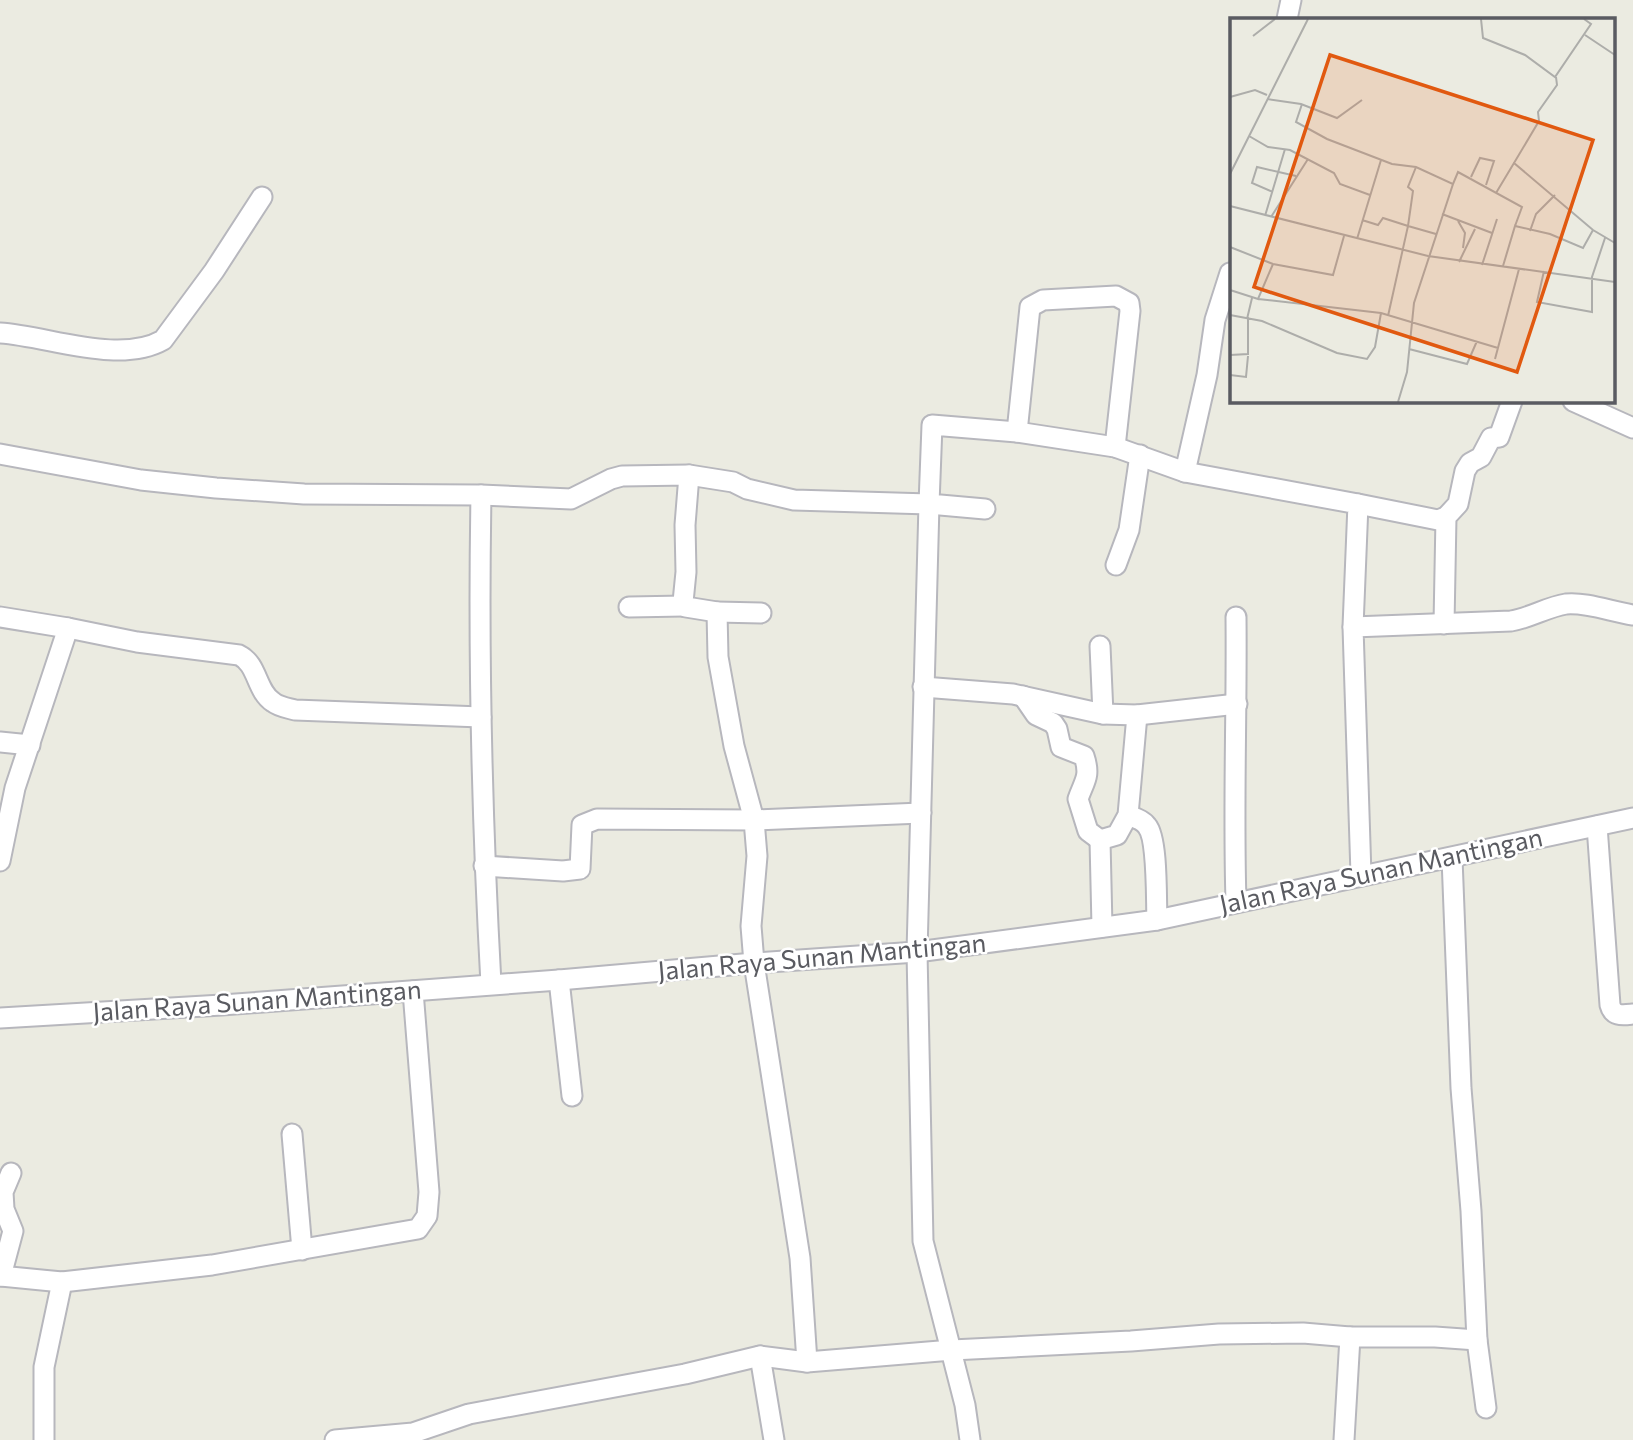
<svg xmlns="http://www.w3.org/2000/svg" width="1633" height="1440" font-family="Commissioner,sans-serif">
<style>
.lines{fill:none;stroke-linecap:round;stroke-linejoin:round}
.minor-casing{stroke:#b7b7bd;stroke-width:23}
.minor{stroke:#fff;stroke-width:19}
.labels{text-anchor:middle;stroke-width:5;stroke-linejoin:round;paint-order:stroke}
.street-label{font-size:26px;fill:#5a5b61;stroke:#fff}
.inset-road{fill:none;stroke:#adadaa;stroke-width:2}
.view{fill:#e15910;fill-opacity:0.15;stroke:#e15910;stroke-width:3.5}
.inset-edge{fill:none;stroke:#5a5b61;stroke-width:3.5}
</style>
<rect width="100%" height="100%" fill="#ebebe1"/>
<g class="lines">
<defs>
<g id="minor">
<path d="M1287 19 1291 0"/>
<path d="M0 333C48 336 119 365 163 340L214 271 262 197"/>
<path d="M1573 401 1633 428"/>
<path d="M1017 432 1030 307 1043 300 1116 296 1129 303 1130 311 1115 447"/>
<path d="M0 454 141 480 216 488 304 494 481 495 571 499 611 479 622 476 689 475 733 482 747 489 794 500 929 504 917 952 923 1241 965 1405 970 1440"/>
<path d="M1185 472 1207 375 1215 320 1230 273"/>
<path d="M689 475 685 525 686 572 683 602 686 607 717 612 718 657 734 746 754 820 921 813"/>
<path d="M481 495C478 658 482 821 491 984"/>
<path d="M1358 504 1438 520 1446 517"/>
<path d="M985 509 929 504 932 425 1017 432 1115 447 1185 472 1358 504 1353 627"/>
<path d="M1116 565 1129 530 1140 455"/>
<path d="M629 607 684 606"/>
<path d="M717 612 761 613"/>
<path d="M0 617 68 628 137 642 239 655C258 664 256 691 273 702 279 707 288 708 295 710L481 717"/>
<path d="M1444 624 1446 517 1458 504 1465 471 1470 463 1481 457 1491 438 1499 437 1512 401"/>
<path d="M1100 646 1103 714"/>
<path d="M923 687 1013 694 1103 714 1137 715 1237 704"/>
<path d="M1023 696 1036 715 1053 723 1057 729 1061 747 1084 756C1091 777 1084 781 1078 799L1088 831 1100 840"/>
<path d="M0 742 30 745"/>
<path d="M1128 815C1135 818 1143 820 1147 826 1158 839 1156 900 1157 920"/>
<path d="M1597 826 1610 1005C1613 1017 1623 1015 1633 1014"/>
<path d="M1452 858 1461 1088 1471 1211 1477 1340 1486 1408"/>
<path d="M0 861 15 788 68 628"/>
<path d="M484 866 563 871 580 869 582 825 597 819 754 820 757 856 751 926 754 963 800 1258 807 1362"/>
<path d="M1361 875 1353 627 1511 621C1530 618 1547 607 1566 604 1587 602 1612 612 1633 615"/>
<path d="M1236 901C1233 806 1237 712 1236 617"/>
<path d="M1102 927 1100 840 1117 835 1128 815 1137 715"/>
<path d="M559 980 572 1096"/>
<path d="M0 1018 222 1005 559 980 754 963 917 952 1157 920 1633 818"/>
<path d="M292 1134 302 1250"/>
<path d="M0 1276 62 1282 212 1265 418 1229 427 1216 429 1192 413 991"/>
<path d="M1 1276 13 1231 4 1209 3 1192 11 1173"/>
<path d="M760 1356 774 1440"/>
<path d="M44 1440V1367L62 1282"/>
<path d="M335 1440 413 1433 469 1414 685 1374 760 1356 807 1362 952 1350 1131 1341 1219 1334 1303 1333 1350 1337H1435L1477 1340"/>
<path d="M1344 1440 1350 1337"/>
</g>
</defs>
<use href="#minor" class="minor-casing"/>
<use href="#minor" class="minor"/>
</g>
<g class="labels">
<g class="street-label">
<text transform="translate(1381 871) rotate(-12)" y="9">Jalan Raya Sunan Mantingan</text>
<text transform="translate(822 957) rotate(-5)" y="9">Jalan Raya Sunan Mantingan</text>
<text transform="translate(257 1001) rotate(-4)" y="9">Jalan Raya Sunan Mantingan</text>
</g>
</g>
<g transform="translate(1230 18)">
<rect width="385" height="385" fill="#ebebe1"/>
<path class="inset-road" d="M251 1 253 20 295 37 325 59 361 6 354 1M355 17 385 37M23 18 45 1M326 59 327 67 308 94 309 103 284 145 363 212 385 225M0 79 25 72 37 77M37 81 71 86 107 100 132 82M72 86 66 104 97 121 162 146 186 149 223 166 184 285 177 354 168 384M19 118 38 129 60 132 104 155 110 166 140 177M186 149 178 169 183 173 178 208 206 216M0 156 78 1M241 159 250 140 264 143 256 167M223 166 228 154 292 189 285 208M43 174 22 165 27 149 66 158M266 175 284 145M0 188 198 238 385 264M212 196 262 215M35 198 55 131M41 199 78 141M132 202 148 207 153 200 178 208 158 298M228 203 235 215 233 230M300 213 306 196 325 177M127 221 151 142M0 229 43 246 103 257 114 218M229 244 245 211M252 247 267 201M273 248 285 208 320 216 353 230 363 212M314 253 307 284 362 294V259L375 220M0 272 28 281 43 246M28 281 151 295 268 330M0 297 32 303 107 335 137 341 145 329 151 295M17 301 22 280M179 331 237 346 247 323M0 337 18 336V301M265 341 289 251M0 357 16 359 18 338"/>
<path class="view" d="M100 37 363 122 287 354 24 269Z"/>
<rect width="385" height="385" class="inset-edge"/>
</g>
</svg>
